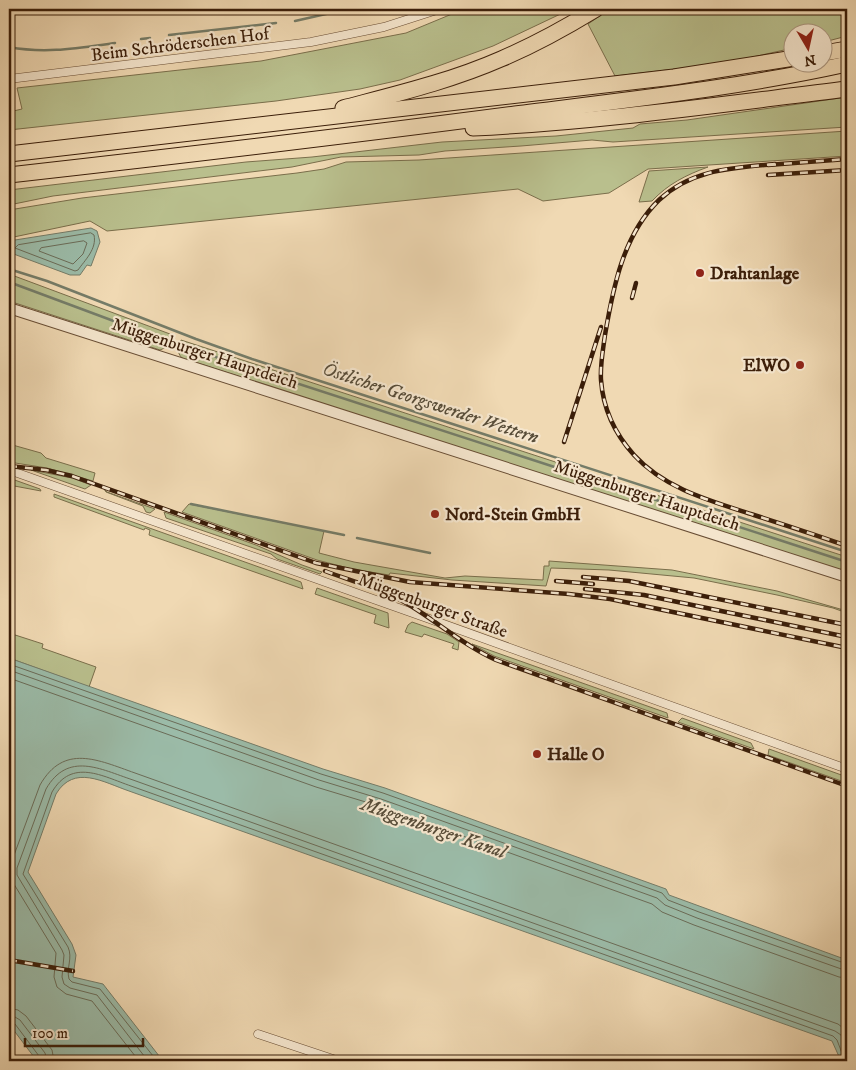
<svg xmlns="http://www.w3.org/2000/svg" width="856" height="1070" font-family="'IM FELL DW Pica',serif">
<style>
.green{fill:#b9bf8d;stroke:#7a6e4b}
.water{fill:#9bbba8;stroke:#757c68}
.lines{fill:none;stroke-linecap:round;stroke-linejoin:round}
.shore{stroke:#6b6c58;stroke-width:1}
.stream{stroke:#757c68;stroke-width:2.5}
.minor-casing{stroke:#684d34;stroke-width:9}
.tertiary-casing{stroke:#684d34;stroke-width:12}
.motorway-casing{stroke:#3b1e09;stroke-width:17}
.minor{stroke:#f5e6ce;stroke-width:8}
.tertiary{stroke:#f5e6ce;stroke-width:10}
.motorway{stroke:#f0d9b3;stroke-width:15}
.rail-casing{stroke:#3b1e09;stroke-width:4.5}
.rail{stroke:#f5e6ce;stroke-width:2.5;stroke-dasharray:8;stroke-linecap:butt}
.poi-dot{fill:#8f2418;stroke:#f5e6ce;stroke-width:2}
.labels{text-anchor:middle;stroke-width:4.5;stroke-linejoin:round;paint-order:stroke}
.street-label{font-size:18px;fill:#3b1e09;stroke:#f5e6ce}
.poi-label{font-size:18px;font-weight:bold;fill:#3b1e09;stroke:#f5e6ce;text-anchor:start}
.water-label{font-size:19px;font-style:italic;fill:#584d39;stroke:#f5e6ce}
</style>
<rect width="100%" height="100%" fill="#f0d9b3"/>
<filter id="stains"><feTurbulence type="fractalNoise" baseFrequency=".004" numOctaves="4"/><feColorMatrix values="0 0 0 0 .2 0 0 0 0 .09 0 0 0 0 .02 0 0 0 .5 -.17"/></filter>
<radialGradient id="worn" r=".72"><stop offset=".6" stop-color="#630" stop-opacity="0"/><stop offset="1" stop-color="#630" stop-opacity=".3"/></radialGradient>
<g class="green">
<path d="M464 9H571L493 46 400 80 360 89 276 101 9 130V112L22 109 17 88 261 61 406 33Z"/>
<path d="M610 9H847V36L824 42V32H794L793 48 726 63 615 76 588 24Z"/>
<path d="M847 97V127L613 142 592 140 521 146 445 151 419 155 341 157 292 167 53 196 9 205V190L246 162 312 157 442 142 556 136 633 128 640 124 687 120Z"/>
<path d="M847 131V156L648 169 609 193 543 201 518 189 107 231 90 221 9 238V210L82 198 297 173 324 169 346 162 419 160Z"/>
<path d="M708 167C686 175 668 184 652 201L639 202 649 171Z"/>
<path d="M9 274 170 334 167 347 160 350 9 301Z"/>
<path d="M181 340 847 557V573L182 358C176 352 179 347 181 340Z"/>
<path d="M9 444 41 453 46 458 95 473 93 481 47 468 9 462Z"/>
<path d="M31 470 72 478 91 485 85 489Z"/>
<path d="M9 478 40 489 41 491 9 485Z"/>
<path d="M104 489 107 492 155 509 150 513 146 512 143 506 106 492Z"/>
<path d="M54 494 301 582 303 589 149 535 150 530 145 528 144 530 54 497Z"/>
<path d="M189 504 324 531 319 553 354 562 445 578 465 576 543 580 544 566H549V561L672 570 777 591 847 611V613L833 608 777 595 694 578 609 570 551 568 546 586 452 580 390 573 389 575 352 569 317 560 182 512Z"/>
<path d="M164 512 256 545 302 565 322 572 320 574 277 559 271 554 166 518Z"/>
<path d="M317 588 388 613 389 628 374 623 376 615 315 594Z"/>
<path d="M412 622 447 634 459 642 458 650 452 648 454 644 424 634 422 637 405 632 408 625Z"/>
<path d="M9 633 43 644 42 648 96 667 89 687 9 658Z"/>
<path d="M472 644 667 713 668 718 494 656Z"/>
<path d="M682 718 751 743 754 749 678 722Z"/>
<path d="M769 749 847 777V783L768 755Z"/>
</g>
<g class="water">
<path d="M91 228 97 231 100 242 91 266 87 265 80 275H70L11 253 9 249 10 244 15 240Z"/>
<path d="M9 658 323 769 385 788 666 889 669 895 847 960V1061H841L832 1041 129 791C103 782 74 764 56 794L28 872 72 944 76 955 73 977 103 984 163 1061H37L9 1024Z"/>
</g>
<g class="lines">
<g class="shore">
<path d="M91 233 94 235C97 249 85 260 78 270L75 271 15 248 18 245Z"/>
<path d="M84 241 87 243 83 254 73 264 39 251 41 248Z"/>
<path d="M9 664 321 774 383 793 662 893 668 900 699 912 847 964"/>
<path d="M9 670 319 780 381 799 657 898 665 905 697 918 847 971"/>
<path d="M9 678 316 787 379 806 652 904 662 912 694 925 839 977 847 978"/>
<path d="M9 1008 18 1010 26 1016 52 1050 54 1061"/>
<path d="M9 1016 15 1017 20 1020 45 1053 47 1061"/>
<path d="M9 1022 15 1024 39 1056 40 1061"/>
<path d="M139 1061 92 1001 66 994 57 987 54 977 56 953 9 876 10 866 40 785C64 743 98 760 135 773L838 1024 847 1031"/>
<path d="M148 1061 97 995 70 988 64 984 62 977 64 955 62 950 17 875V868L46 789C68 751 100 769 133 780L835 1031 841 1035 847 1048"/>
<path d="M157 1061 100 989 72 982 69 979C66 968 73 958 68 947L23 874 52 792C72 758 102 776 131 786L833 1036 837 1040 845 1061"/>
</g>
<g class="stream">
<path d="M295 21 348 9"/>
<path d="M169 35 276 23"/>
<path d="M141 39 150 38"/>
<path d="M9 47C46 54 78 48 115 43"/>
<path d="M9 269 47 281 196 339 252 359 847 552"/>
<path d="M9 282 162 339"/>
<path d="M185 347 847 562"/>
<path d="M191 504 344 535"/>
<path d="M357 538 430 553"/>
</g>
<defs>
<g id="minor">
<path d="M9 79 311 42 384 27 440 9"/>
<path d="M9 470 424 617 847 769"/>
<path d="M258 1034 339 1061"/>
</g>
<path id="tertiary" d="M9 308 847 577"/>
<g id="motorway">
<path d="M824 53 847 49"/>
<path d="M343 108C396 94 451 81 501 59 534 45 565 28 596 9"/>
<path d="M473 128C599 122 723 104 847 89"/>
<path d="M9 154 674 77 794 58"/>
<path d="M9 175C178 156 347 136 515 114 626 100 738 88 847 64"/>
</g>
</defs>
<use href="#minor" class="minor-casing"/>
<use href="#tertiary" class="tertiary-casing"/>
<use href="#motorway" class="motorway-casing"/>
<use href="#minor" class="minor"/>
<use href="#tertiary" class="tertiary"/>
<use href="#motorway" class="motorway"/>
<defs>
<g id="rail">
<path d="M775 164C732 168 692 169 659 200 623 235 613 288 605 335 603 350 600 365 601 380 603 408 615 434 634 455 665 489 711 501 754 515 785 525 816 535 847 546"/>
<path d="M768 165 847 159"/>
<path d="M768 175 847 170"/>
<path d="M632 298 636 283"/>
<path d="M564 442 601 327"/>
<path d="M9 466 46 470 72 476 316 563 410 582 569 594 610 599 847 648"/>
<path d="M325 571C354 582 385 590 411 606 440 624 465 646 496 660L847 786"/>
<path d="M583 577 629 581 847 625"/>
<path d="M556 581 593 584"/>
<path d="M585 589 644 595 847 637"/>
<path d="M9 960 73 971"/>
</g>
</defs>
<use href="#rail" class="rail-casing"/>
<use href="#rail" class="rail"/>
</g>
<g class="poi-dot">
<circle cx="700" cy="273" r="5"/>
<circle cx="800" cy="365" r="5"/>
<circle cx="435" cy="514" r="5"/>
<circle cx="537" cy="754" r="5"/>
</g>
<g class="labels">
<g class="street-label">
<text transform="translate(180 44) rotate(-7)" y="6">Beim Schröderschen Hof</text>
<text transform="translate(205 353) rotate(18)" y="6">Müggenburger Hauptdeich</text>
<text transform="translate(647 495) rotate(18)" y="6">Müggenburger Hauptdeich</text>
<text transform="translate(433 605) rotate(20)" y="6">Müggenburger Straße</text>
</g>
<g class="poi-label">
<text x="710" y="279">Drahtanlage</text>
<text x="790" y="371" text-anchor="end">ElWO</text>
<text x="445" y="520">Nord-Stein GmbH</text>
<text x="547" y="760">Halle O</text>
</g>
<g class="water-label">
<text transform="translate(431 402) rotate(18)" y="7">Östlicher Georgswerder Wettern</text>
<text transform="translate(434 827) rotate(19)" y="7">Müggenburger Kanal</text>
</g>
</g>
<rect width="856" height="1070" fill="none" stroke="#f0d9b3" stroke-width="30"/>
<rect x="10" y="10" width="836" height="1050" fill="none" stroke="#3b1e09" stroke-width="2.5"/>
<rect x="15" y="15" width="826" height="1040" fill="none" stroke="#3b1e09"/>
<g transform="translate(808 48) rotate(171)"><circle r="24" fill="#f5e6ce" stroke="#ab967f"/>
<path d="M0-4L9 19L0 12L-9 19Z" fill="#8f2418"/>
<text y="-8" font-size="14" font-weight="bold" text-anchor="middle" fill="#3b1e09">N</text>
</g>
<path d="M25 1038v8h118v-8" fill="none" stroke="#3b1e09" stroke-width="2.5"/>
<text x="32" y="1038" font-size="15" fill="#3b1e09" stroke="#f5e6ce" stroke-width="4" paint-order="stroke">100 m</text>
<rect width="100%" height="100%" filter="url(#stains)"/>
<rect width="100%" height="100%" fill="url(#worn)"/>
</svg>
